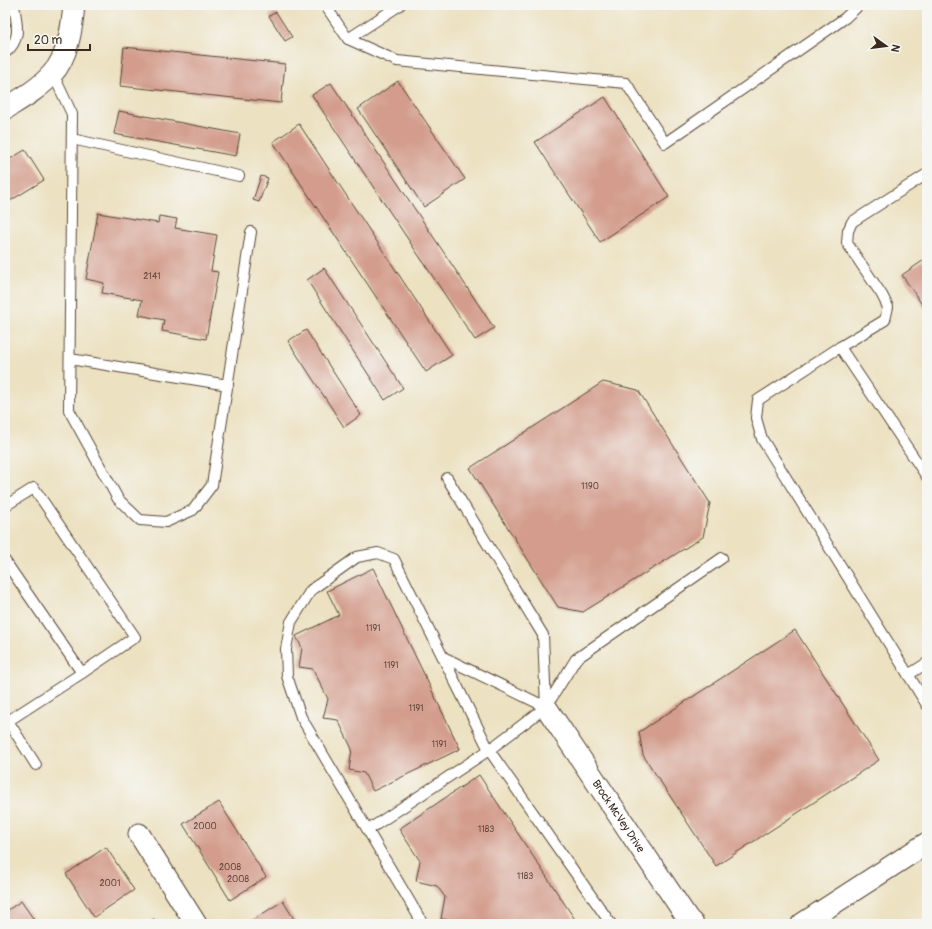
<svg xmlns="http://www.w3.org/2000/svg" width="932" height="929" font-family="Pangolin,sans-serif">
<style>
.building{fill:#d39c8c}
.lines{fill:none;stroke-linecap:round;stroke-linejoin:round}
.service-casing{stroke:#564536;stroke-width:12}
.minor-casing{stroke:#564536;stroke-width:23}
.service{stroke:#fff;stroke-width:10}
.minor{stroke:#fff;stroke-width:21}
.labels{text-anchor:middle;stroke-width:4;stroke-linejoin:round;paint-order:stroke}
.number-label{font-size:9px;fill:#61463a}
.street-label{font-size:11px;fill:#3b2a1e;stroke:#f6f6f2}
</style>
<rect width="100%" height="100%" fill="#f6f6f2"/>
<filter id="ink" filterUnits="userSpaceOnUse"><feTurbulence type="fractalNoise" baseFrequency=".025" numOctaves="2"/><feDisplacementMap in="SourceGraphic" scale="8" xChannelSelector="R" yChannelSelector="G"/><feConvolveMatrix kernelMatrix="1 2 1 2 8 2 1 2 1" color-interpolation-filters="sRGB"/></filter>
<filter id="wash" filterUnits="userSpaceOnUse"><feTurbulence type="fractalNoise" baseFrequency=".012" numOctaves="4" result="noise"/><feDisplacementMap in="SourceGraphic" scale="16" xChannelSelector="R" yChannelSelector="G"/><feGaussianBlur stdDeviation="0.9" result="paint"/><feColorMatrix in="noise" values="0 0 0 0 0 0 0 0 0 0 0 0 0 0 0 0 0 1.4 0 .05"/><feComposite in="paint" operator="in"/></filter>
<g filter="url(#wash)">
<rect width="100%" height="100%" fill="#ece1c1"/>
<g id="blocks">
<g class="building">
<path d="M276 12 292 37 285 41 269 16Z"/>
<path d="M5 16 11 25 5 29Z"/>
<path d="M124 47 285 64 281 103 120 86Z"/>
<path d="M398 81 465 179 424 207 358 109Z"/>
<path d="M331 83 494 328 475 340 312 95Z"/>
<path d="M605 97 669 197 600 242 535 142Z"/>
<path d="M119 111 240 134 236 156 114 134Z"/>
<path d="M299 124 452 355 426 372 273 142Z"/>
<path d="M25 150 44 180 5 204V162Z"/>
<path d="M261 176 268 178 259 202 253 200Z"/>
<path d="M98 213 158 223 159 216 177 219 175 228 217 235 211 271 218 272 206 339 162 331 164 320 139 315 142 300 102 293 104 283 86 279Z"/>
<path d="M927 258V312L902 275Z"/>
<path d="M324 268 403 388 385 400 307 280Z"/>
<path d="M306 330 361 415 344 427 288 341Z"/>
<path d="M603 382 638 390 710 503 703 537 583 612 558 607 470 468Z"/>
<path d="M373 568 460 749 373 791 364 773 349 770 352 749 338 720 323 718 328 699 313 669 299 667 302 648 296 636 339 615 327 591Z"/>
<path d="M795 630 879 760 716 866 643 755 639 732Z"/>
<path d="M479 775 578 924H462L460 921 441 919 445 897 437 886 416 881 420 861 399 829Z"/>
<path d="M219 802 266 877 230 900 183 824Z"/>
<path d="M106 847 134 890 94 917 66 874Z"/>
<path d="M21 901 37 924H5V912Z"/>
<path d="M283 901 297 924H246Z"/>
<path d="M154 919 157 924H146Z"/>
</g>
</g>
</g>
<g filter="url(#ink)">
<use href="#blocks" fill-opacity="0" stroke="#564536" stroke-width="1"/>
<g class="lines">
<defs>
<g id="service">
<path d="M325 5 348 39 400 5"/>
<path d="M348 39 397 61 626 83 665 143 845 18 859 5"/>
<path d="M5 53C22 39 17 25 14 5"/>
<path d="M53 74 72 114 69 410 118 499 140 520 166 522 193 510 212 485 251 232"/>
<path d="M72 139 239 176"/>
<path d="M927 174 852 222 848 231 847 243 882 295 888 307 885 320 840 347 758 400 756 418 762 439 927 705"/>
<path d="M840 347 927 477"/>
<path d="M70 359 228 385"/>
<path d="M447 478 543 635 546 707"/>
<path d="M5 506 34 488 135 637 82 673"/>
<path d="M5 561 82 673 8 721 36 765"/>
<path d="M443 657 546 707"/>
<path d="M908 675 927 663"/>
<path d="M368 830 489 750 546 707 576 659 722 558"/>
<path d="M423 924 301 717 287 676 286 649 291 622 311 590 357 557 378 553 394 559 489 750 611 924"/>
</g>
<g id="minor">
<path d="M5 109C21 99 39 89 52 74 68 57 72 28 74 5"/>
<path id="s1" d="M546 707 688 919 693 924"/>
<path d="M139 834 196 924"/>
<path d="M802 924 927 843"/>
</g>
</defs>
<use href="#service" class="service-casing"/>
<use href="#minor" class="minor-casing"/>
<use href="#service" class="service"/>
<use href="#minor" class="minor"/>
</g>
</g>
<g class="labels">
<g class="number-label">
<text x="152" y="279">2141</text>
<text x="590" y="489">1190</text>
<text x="373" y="631">1191</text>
<text x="391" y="668">1191</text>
<text x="416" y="711">1191</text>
<text x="439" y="747">1191</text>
<text x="205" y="829">2000</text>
<text x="486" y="832">1183</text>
<text x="230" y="870">2008</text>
<text x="525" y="879">1183</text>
<text x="238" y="882">2008</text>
<text x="110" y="886">2001</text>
</g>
<g class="street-label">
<text dy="4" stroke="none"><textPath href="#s1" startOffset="131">Brock McVey Drive</textPath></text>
</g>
</g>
<rect width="932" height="929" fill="none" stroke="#f6f6f2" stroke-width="20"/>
<g transform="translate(886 46) rotate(104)" stroke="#f6f6f2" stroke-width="3" paint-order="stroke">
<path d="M0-3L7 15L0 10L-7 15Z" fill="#3b2a1e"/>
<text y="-6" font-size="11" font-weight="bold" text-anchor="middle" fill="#3b2a1e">N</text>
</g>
<path d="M28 44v6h62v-6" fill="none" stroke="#3b2a1e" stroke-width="2"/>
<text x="34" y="44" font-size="12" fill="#3b2a1e" stroke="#f6f6f2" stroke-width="3" paint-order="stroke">20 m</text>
</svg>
